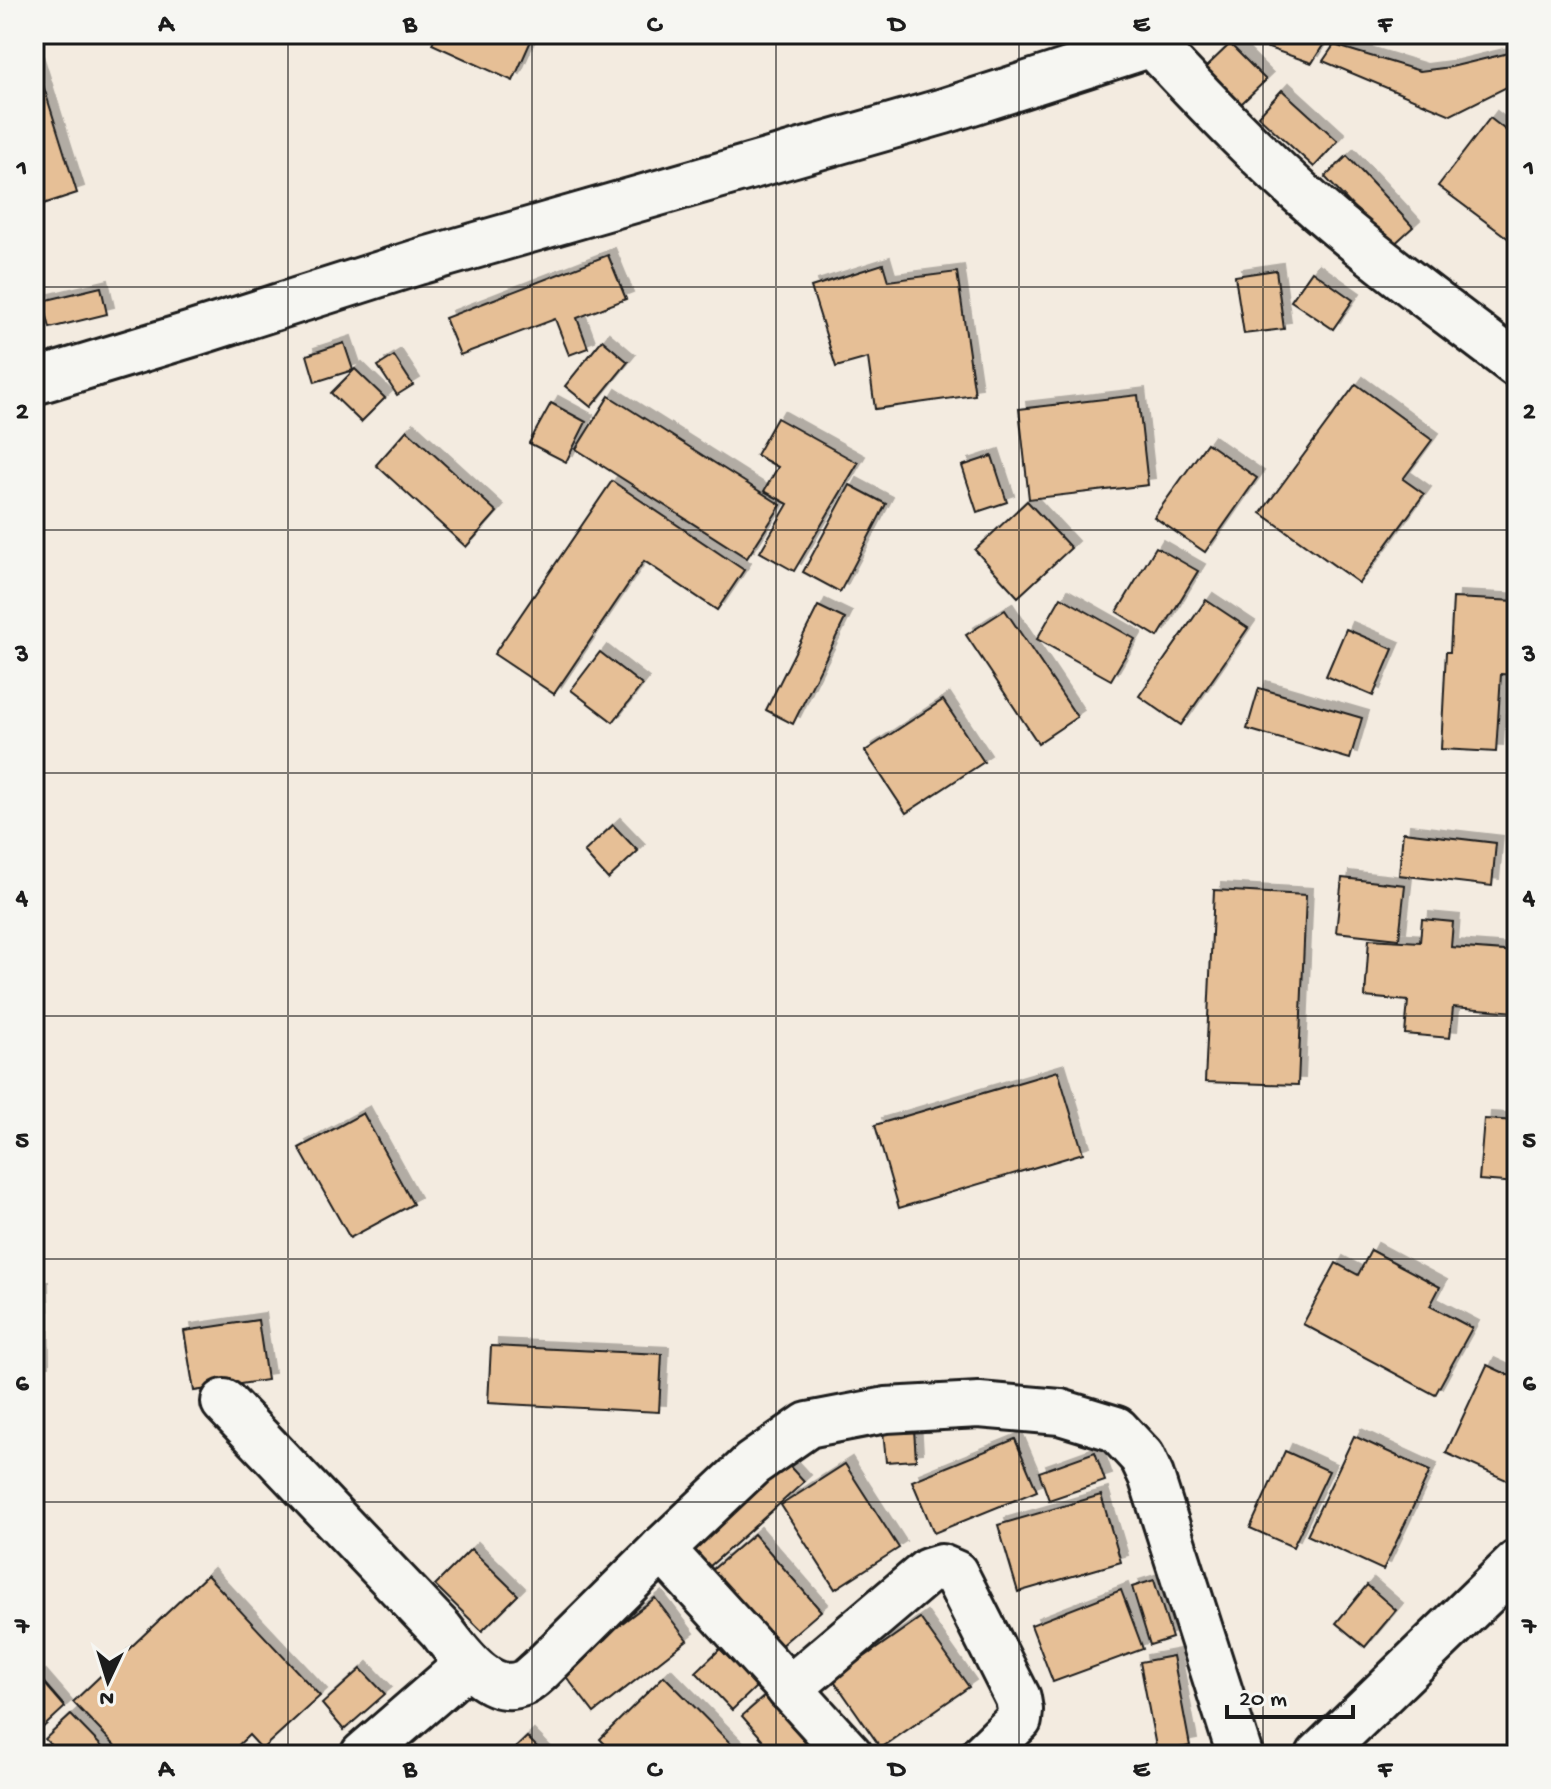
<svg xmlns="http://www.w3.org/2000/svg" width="1551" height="1789" font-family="'Gochi Hand',sans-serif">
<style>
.building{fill:#e6bf96;stroke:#1c1c1c;stroke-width:2;filter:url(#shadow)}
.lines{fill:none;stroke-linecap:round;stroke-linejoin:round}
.minor-casing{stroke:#1c1c1c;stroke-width:50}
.minor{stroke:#f6f6f2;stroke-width:44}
.grid{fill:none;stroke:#1c1c1c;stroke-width:2;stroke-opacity:0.55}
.neatline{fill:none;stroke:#1c1c1c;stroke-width:3}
.grid-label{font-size:26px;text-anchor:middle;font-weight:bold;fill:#1c1c1c}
</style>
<defs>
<filter id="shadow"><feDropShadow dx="7" dy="-7" stdDeviation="0" flood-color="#0004"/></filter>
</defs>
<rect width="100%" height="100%" fill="#f3ebe0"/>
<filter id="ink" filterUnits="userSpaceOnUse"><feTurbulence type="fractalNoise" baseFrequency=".0125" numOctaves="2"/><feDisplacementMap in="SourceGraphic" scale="16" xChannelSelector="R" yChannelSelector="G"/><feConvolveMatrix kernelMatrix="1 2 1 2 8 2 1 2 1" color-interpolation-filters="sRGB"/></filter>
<g filter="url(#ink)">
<g class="building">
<path d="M436 34H534L513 81 432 44Z"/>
<path d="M1246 34H1330L1312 63 1245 40Z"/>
<path d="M1230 44 1266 80 1241 104 1205 68Z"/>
<path d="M1334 45 1420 71 1451 67 1517 51V82L1451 115 1323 61Z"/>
<path d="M34 56 77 193 34 207Z"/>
<path d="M1282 90 1338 141 1314 167 1258 116Z"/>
<path d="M1490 118 1517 139V245L1438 186Z"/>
<path d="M1347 156 1413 227 1391 247 1325 177Z"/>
<path d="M608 255 626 299 577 318 588 348 569 355 555 319 460 355 445 318Z"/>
<path d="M883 264 888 281 957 272 975 395 875 409 868 358 836 367 811 287Z"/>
<path d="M1276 270 1284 329 1244 334 1235 276Z"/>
<path d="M1312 271 1353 300 1333 329 1291 301Z"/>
<path d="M101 287 107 314 50 328 43 301Z"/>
<path d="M602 340 628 362 591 407 565 386Z"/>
<path d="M344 343 353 370 315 382 307 355Z"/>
<path d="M394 356 413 385 397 395 378 366Z"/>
<path d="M355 369 385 398 361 422 331 393Z"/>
<path d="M1356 384 1432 440 1403 479 1424 494 1359 583 1261 513Z"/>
<path d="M1138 395 1148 485 1029 499 1019 409Z"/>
<path d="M609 396 781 505 747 558 576 449Z"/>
<path d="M551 403 586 422 566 462 529 443Z"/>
<path d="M777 418 858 463 794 571 760 552 788 504 764 491 778 467 756 455Z"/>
<path d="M407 430 497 512 466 547 376 465Z"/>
<path d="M1207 443 1257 478 1205 552 1154 517Z"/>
<path d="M992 456 1007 502 977 512 962 466Z"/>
<path d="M612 481 744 570 717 610 644 561 554 694 494 654Z"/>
<path d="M850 485 886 504 840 592 803 572Z"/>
<path d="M1027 501 1071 548 1018 597 975 550Z"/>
<path d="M1156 547 1198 571 1158 637 1117 612Z"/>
<path d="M1061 597 1135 639 1111 680 1037 639Z"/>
<path d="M1453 598 1517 601V675L1501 674 1496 752 1441 749 1446 652H1450Z"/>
<path d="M1206 600 1248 628 1181 725 1139 696Z"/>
<path d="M818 606 845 619 793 724 766 710Z"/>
<path d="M1005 610 1077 717 1038 743 966 635Z"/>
<path d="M1346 629 1393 649 1373 696 1326 676Z"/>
<path d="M600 652 642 685 613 722 571 690Z"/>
<path d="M1259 688 1362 718 1350 759 1247 729Z"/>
<path d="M943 700 984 762 906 813 865 751Z"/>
<path d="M613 825 638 851 608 879 584 852Z"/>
<path d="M1403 832 1496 843 1492 886 1399 875Z"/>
<path d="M1342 878 1405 885 1399 939 1336 932Z"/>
<path d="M1214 890 1306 895 1298 1085 1205 1082Z"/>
<path d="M1422 919 1453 922 1451 947 1517 952V1012L1453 1007 1450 1038 1405 1034 1408 1001 1365 997 1369 939 1420 942Z"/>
<path d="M1058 1071 1083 1153 899 1208 875 1125Z"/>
<path d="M363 1113 413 1204 350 1238 299 1148Z"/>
<path d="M1484 1119 1517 1121V1183L1479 1180Z"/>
<path d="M1371 1250 1440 1287 1430 1306 1472 1328 1435 1395 1303 1324 1336 1263 1358 1275Z"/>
<path d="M34 1289H41L42 1373H34Z"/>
<path d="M258 1320 267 1380 194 1391 184 1331Z"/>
<path d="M491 1346 662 1354 659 1412 488 1403Z"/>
<path d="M1487 1365 1517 1379V1473L1513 1483 1446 1453Z"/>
<path d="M914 1429 916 1460 886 1462 883 1431Z"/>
<path d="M1354 1436 1430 1471 1383 1570 1307 1535Z"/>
<path d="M1015 1439 1037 1491 934 1533 912 1481Z"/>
<path d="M1285 1451 1329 1471 1293 1547 1250 1528Z"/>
<path d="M1095 1452 1105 1481 1049 1500 1039 1472Z"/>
<path d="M782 1458 804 1482 709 1567 687 1543Z"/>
<path d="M845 1464 899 1548 835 1589 781 1505Z"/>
<path d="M1101 1495 1121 1562 1018 1592 998 1525Z"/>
<path d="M754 1534 821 1611 772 1653 704 1577Z"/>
<path d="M471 1549 518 1595 482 1631 435 1585Z"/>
<path d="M207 1575 320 1696 262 1749 249 1735 228 1755H124L73 1702Z"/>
<path d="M1154 1580 1172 1638 1150 1645 1132 1587Z"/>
<path d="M1367 1585 1396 1610 1365 1647 1336 1623Z"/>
<path d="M1121 1590 1143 1649 1053 1682 1031 1625Z"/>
<path d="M655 1598 687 1640 594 1713 561 1670Z"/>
<path d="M920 1618 969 1687 881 1748 833 1679Z"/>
<path d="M720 1649 757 1686 732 1710 696 1672Z"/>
<path d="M1173 1656 1190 1746 1157 1752 1140 1662Z"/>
<path d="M361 1669 385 1694 344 1730 322 1704Z"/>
<path d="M664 1676 742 1755H615L600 1739Z"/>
<path d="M39 1677 65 1707 37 1733 34 1729V1682Z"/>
<path d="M765 1696 806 1742 790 1755H776L742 1716Z"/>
<path d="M71 1715 110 1755H60L45 1739Z"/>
<path d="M527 1737 545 1755H508Z"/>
</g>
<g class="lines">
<defs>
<g id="minor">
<path d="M1153 34 1152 44C1217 114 1283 182 1358 242 1410 285 1464 324 1517 365"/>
<path d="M34 382 192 334 418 262 944 111 1152 44"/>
<path d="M224 1402 441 1630C459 1653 489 1698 523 1683 529 1681 534 1675 539 1671L662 1549 752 1464 808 1425 886 1410 979 1405 1060 1412 1116 1429 1142 1457 1151 1476 1240 1755"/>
<path d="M662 1549 850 1755"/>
<path d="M789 1689 928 1571 941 1567 955 1573 1018 1698 1020 1710 1019 1720 983 1755"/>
<path d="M363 1755 468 1664"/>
<path d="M1319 1755 1517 1563"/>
</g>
</defs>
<use href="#minor" class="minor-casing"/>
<use href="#minor" class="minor"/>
</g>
</g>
<path class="grid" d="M288 34V1755M532 34V1755M776 34V1755M1019 34V1755M1263 34V1755M34 287H1517M34 530H1517M34 773H1517M34 1016H1517M34 1259H1517M34 1502H1517"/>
<rect width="1551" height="1789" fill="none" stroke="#f6f6f2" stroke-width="88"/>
<g transform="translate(108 1681) rotate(184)" stroke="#f6f6f2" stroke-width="6" paint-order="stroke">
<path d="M0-6L14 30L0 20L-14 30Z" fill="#1c1c1c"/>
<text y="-12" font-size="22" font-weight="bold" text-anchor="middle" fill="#1c1c1c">N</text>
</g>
<path d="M1227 1705v12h126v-12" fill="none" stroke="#1c1c1c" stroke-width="4"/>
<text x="1239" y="1705" font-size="24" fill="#1c1c1c" stroke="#f6f6f2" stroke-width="6" paint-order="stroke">20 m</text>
<rect x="44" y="44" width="1463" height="1701" class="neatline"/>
<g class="grid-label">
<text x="166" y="31">A</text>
<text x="410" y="31">B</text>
<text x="654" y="31">C</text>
<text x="897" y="31">D</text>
<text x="1141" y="31">E</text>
<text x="1385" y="31">F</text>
<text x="22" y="175">1</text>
<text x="1529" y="175">1</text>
<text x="22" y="418">2</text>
<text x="1529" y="418">2</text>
<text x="22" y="661">3</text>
<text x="1529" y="661">3</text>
<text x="22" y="904">4</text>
<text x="1529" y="904">4</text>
<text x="22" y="1147">5</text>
<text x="1529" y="1147">5</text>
<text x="22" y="1390">6</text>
<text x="1529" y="1390">6</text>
<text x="22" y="1633">7</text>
<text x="1529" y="1633">7</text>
<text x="166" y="1776">A</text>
<text x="410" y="1776">B</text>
<text x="654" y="1776">C</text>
<text x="897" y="1776">D</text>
<text x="1141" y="1776">E</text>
<text x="1385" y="1776">F</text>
</g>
</svg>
